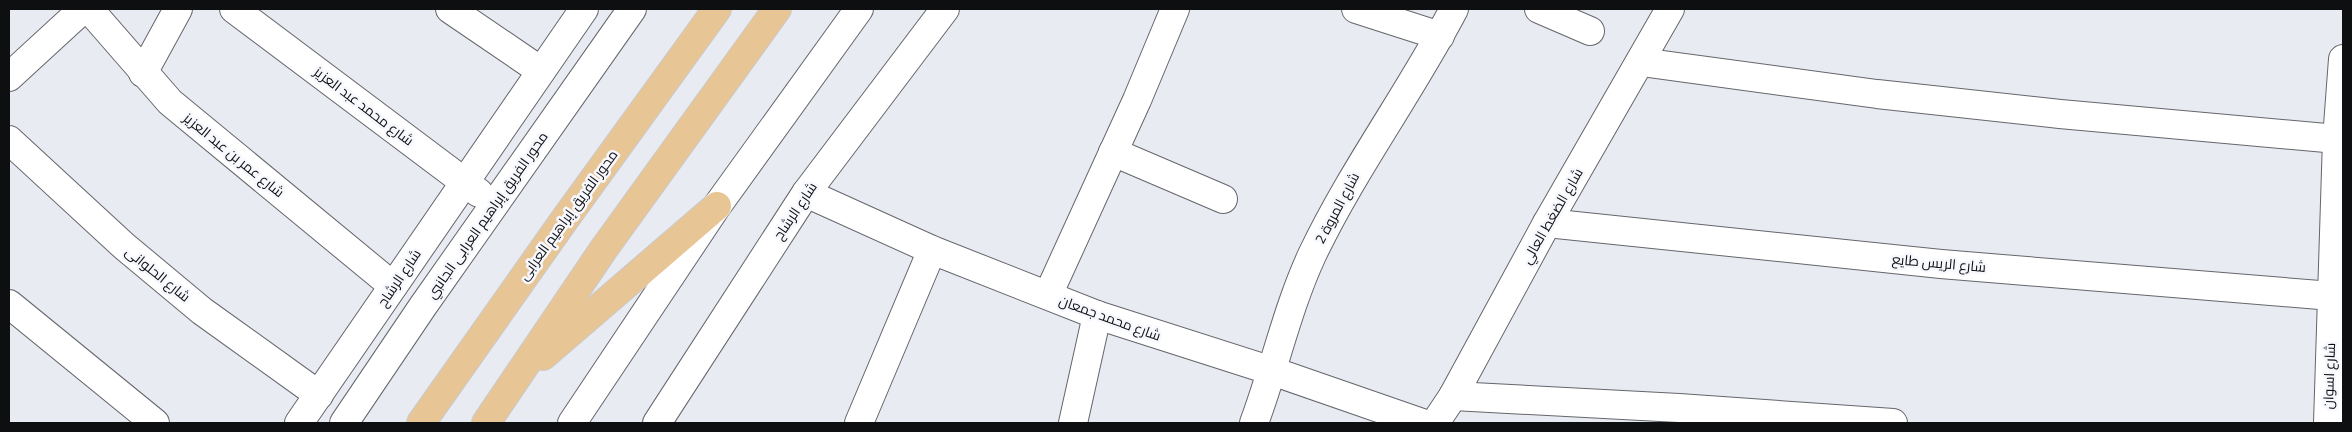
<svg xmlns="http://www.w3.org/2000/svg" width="2352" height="432" font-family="'Titillium Web',Cairo,sans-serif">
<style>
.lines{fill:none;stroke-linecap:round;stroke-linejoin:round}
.minor-casing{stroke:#65666c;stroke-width:30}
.major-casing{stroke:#cacacb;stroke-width:30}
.minor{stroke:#fff;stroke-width:28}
.major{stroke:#e8c595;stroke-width:28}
.labels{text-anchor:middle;stroke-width:5;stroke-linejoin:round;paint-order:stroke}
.street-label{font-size:14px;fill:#0e0f11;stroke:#f7f8fe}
</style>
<rect width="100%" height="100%" fill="#e9ebf2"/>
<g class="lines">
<defs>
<g id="minor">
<path d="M89 9 170 102 393 286"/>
<path d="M234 9 479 193"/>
<path d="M450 9 541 71"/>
<path d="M1356 9 1440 36"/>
<path d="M1539 9 1590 31"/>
<path d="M1641 62 1877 94 2060 114 2337 139"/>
<path d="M143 73 178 9"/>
<path d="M9 77 83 9"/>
<path d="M9 140 124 246 202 311 319 395"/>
<path d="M1113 152 1223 199"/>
<path d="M806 193 932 250 1097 315 1272 371 1422 423"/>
<path d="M1547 223 1941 264 2332 296"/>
<path d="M1048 295 1137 100 1175 9"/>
<path d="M9 304 155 423"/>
<path d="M1453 396 1679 408 1893 423"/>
<path d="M299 423 584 9"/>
<path d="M344 423 423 306 632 9"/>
<path d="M572 423 717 206 859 9"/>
<path d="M657 423 806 193 945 9"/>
<path d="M859 423 932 250"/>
<path d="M1073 423 1097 315"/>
<path d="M1254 423C1275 367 1287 309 1312 255 1353 169 1410 93 1454 9"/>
<path d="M1435 423 1453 396 1547 223 1670 9"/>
<path d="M2328 423 2337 139 2343 59"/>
</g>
<g id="major">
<path d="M543 356 717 206"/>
<path d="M421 423 565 219 717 9"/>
<path d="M486 423 603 250 777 9"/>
</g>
</defs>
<use href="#minor" class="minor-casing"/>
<use href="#major" class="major-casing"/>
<use href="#minor" class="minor"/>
<use href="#major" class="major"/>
</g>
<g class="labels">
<g class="street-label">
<text transform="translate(364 106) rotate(37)" y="5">شارع محمد عبد العزيز</text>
<text transform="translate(234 155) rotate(39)" y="5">شارع عمر بن عبد العزيز</text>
<text transform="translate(1337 208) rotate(-62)" y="5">شارع المروة 2</text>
<text transform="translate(795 211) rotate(-56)" y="5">شارع الرشاح</text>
<text transform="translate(487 215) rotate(-55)" y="5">محور الفريق إبراهيم العرابى الجانبي</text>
<text transform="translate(568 215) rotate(-54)" y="5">محور الفريق إبراهيم العرابى</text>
<text transform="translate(1552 216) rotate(-60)" y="5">شارع الضغط العالي</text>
<text transform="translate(1939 263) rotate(5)" y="5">شارع الريس طايع</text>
<text transform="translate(158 274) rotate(39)" y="5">شارع الحلوانى</text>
<text transform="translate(399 278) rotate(-56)" y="5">شارع الرشاح</text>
<text transform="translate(1110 318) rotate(20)" y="5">شارع محمد جمعان</text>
<text transform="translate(2329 376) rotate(-88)" y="5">شارع اسوان</text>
</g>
</g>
<rect width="2352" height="432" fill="none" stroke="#0e0f11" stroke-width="20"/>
</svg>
